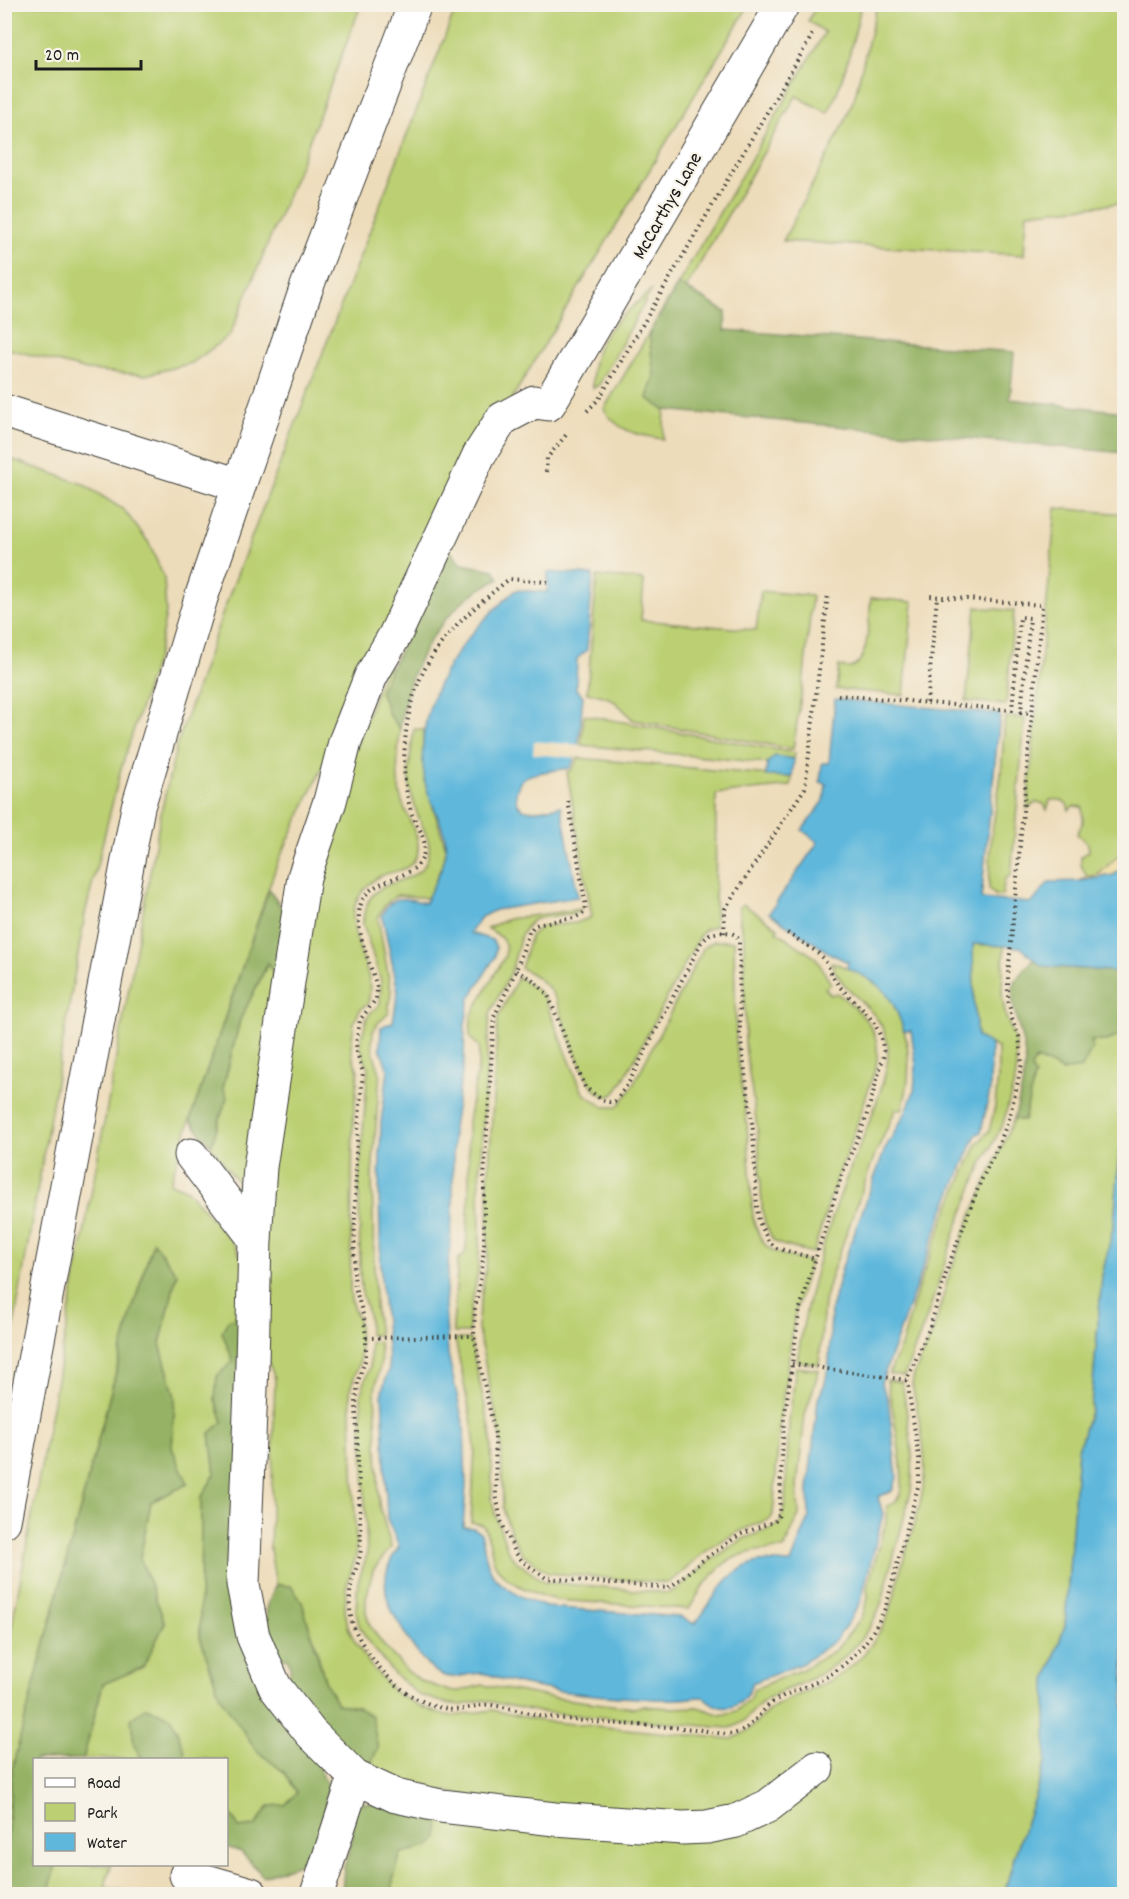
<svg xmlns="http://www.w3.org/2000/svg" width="1129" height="1899" font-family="Dekko,sans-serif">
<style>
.green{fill:#bcd073;stroke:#6c7648;stroke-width:1.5}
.forest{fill:#95b265;stroke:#586740;stroke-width:1.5}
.sand{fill:#eeda9e;stroke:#857b5d;stroke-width:1.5}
.water{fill:#5fb8dc;stroke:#3e6a7c;stroke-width:1.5}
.pier{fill:#eddcb9}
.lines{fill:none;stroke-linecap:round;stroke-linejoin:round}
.minor-casing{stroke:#3b3934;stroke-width:35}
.path{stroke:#3b3934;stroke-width:4;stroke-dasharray:1.5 4.5;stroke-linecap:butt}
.minor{stroke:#fff;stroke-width:33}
.labels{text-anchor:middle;stroke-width:4.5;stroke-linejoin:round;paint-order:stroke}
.street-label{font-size:20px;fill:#1c1c1c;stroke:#f7f3e8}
</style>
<rect width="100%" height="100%" fill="#f7f3e8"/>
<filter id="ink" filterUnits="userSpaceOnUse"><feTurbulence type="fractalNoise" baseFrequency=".0167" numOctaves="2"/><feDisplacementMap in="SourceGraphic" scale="12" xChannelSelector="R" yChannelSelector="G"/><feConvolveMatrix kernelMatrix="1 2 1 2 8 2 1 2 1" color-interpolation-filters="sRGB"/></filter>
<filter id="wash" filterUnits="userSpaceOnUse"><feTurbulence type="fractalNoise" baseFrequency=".008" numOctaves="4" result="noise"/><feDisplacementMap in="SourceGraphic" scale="24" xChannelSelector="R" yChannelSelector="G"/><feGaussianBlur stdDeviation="1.35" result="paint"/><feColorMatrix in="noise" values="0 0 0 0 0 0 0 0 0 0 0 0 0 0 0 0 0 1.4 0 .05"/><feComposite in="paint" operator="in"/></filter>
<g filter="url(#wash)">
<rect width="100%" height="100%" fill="#eddcb9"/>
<g class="green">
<path d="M4 5H361L297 173 230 335 192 363 145 375 87 370 5 348Z"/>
<path d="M457 5H749L508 405 482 428 277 864 190 1120 170 1183 186 1189 233 1243 246 1265 233 1361 215 1399 223 1422 210 1433 215 1474 201 1499 200 1637 256 1750 285 1773 297 1793 285 1805 269 1806 255 1826 239 1828 227 1807 226 1760 182 1759 185 1751 134 1745 140 1756 139 1759H83L103 1684 143 1667 165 1623 140 1558 151 1502 187 1484 172 1448 175 1397 160 1344 177 1274 153 1243 133 1307 12 1769 5 1862V1663L161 813 177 744 228 598Z"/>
<path d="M817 5H861C853 42 845 78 828 113L796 96 686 288 678 284 825 32 808 21Z"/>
<path d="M877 5H1124V203L1027 213 1024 255 783 241 845 121 855 96Z"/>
<path d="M652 289 599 385 593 388C589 334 617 323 652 289Z"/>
<path d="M649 333 654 376 647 398 665 410 663 439C639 435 617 432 604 409Z"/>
<path d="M5 457 83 484 124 510 149 543 164 578 166 613 158 654 120 772 85 914 5 1377Z"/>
<path d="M1056 508 1124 514V850L1098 875 1087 877 1081 865V857L1089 851 1088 844 1077 834 1083 822 1082 807 1073 806 1069 810 1067 804 1061 800H1050L1047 810 1044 804 1037 802 1027 809Z"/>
<path d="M597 576 644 580 641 620 756 630 761 591 812 596 804 676 793 749 633 720C617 702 611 695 587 693Z"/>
<path d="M871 598 913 602 904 695 836 689 839 666C842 666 845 668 849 668 870 666 869 614 871 598Z"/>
<path d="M976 607 1014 611 1006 705 966 701Z"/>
<path d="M388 659V713L400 729C398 752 395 776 401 798 405 816 423 837 417 855 411 871 397 870 383 875 370 880 357 895 354 909 348 942 377 970 368 1003L360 1010 354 1022 351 1048 353 1058 358 1071 353 1121 350 1287 351 1301 359 1323 360 1348V1360L350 1389 356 1546V1556L346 1588 345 1610 348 1627 355 1642 371 1666 395 1693 418 1705 439 1714 454 1716 492 1710 541 1721 731 1739C756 1731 757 1716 777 1705 802 1692 828 1685 850 1667 865 1655 877 1638 886 1620 893 1606 896 1588 900 1572 908 1542 921 1511 924 1479 927 1449 918 1414 912 1384L914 1375 934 1329 947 1282 968 1223 1014 1119 1024 1120 1030 1068 1037 1059 1062 1071 1091 1041H1106L1124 1034V1130L1120 1151 1114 1224 1102 1276 1091 1408 1078 1450 1065 1625 1046 1681V1762L1014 1858 1004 1894H392L393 1880 401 1852 428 1847 437 1839 439 1813 719 1818 554 1811 365 1777 357 1707 337 1704 325 1681 314 1639 291 1586 276 1585 270 1550 275 1379 259 1337 261 1244 311 871Z"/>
<path d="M584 715 795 753 794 759 776 756 767 763 581 745Z"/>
<path d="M1005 717 1025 718 1011 875 1005 879 1002 895 996 896 989 889 991 839 1001 775Z"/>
<path d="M414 729 425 730 423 739 425 781 446 848 441 867 428 898 397 895C387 902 382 907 378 918L391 991 388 1014 377 1024 373 1032 372 1043 373 1052 380 1073 372 1176 375 1306 379 1335H369V1318L361 1289 360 1271 359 1182 368 1068 360 1045 366 1020 370 1013 380 1004 381 981 363 924C365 866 423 895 429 852 431 840 422 827 418 816 414 805 410 792 409 780 408 764 412 746 414 729Z"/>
<path d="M578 758 792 777 791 786 716 794 715 926 704 930 699 937 626 1075C622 1081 617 1095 609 1096 585 1100 564 1016 555 998 548 984 535 975 521 968L531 935 537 930 543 926 576 923 592 917 567 772 572 770Z"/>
<path d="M743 904 778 928 776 931 816 958 831 984 825 988 831 995 837 993C863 1013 883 1031 876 1066L852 1140 837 1177 813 1253 779 1244 773 1240 765 1223 762 1207 758 1133 745 1046 744 937 740 923 739 907Z"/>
<path d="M582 909 575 913 540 918 533 920 527 926 521 935 511 972 490 1013 479 1186 480 1233 478 1272 469 1317V1333H454L453 1326 458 1259 463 1256 466 1250 469 1197 468 1121 479 1062V1046L470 1038 471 1016 505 956C508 941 500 935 487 928L508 919Z"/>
<path d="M714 941H734L736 1046 747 1125 753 1218C763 1255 775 1253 810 1262L795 1313 780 1418 773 1515 770 1519C744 1528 721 1539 700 1556 689 1565 680 1577 667 1583L548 1573 523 1554 518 1547 507 1523 503 1507 501 1439 478 1330V1318L488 1253V1184L498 1018 518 977 538 991 544 998 583 1093 604 1107H617L630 1091 704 947Z"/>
<path d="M973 944 1004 946 1002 996 1006 1017 1016 1043V1076L1003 1124 981 1166 955 1232 927 1317 904 1376 889 1374 902 1344 918 1288 945 1216 977 1144 989 1131 995 1107 998 1077V1048L977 1037 974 1000Z"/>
<path d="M269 962 274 976 249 1198 211 1146 227 1097 223 1088 240 1020Z"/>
<path d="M831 962C845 967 862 972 873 980 910 1009 915 1067 902 1109H896L874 1157 831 1276 824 1302 819 1364 797 1362C806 1299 824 1236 847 1177 859 1144 891 1080 888 1047 884 1007 843 997 831 962Z"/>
<path d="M455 1339H470L491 1434 492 1500 496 1517 508 1551 516 1561 544 1582 668 1593 679 1588 711 1560 743 1539 772 1528 780 1523 785 1505 789 1422 796 1367 819 1370 805 1415 797 1486 799 1515 784 1549C731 1549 715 1565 689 1609L557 1600C537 1595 501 1582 494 1561 490 1548 490 1537 483 1525L471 1522 475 1447 472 1423Z"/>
<path d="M370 1342H379L381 1362 375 1389 379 1504 391 1547 373 1570 366 1599V1612L370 1626 385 1647 406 1670 421 1681 449 1691H459L483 1685 549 1697 634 1708 642 1706 670 1708 698 1707 721 1715 736 1711 750 1699 754 1689 803 1669 836 1650 862 1617 868 1598 867 1588 886 1522 887 1506C894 1503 898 1501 900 1494 907 1475 891 1403 887 1380L902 1382C907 1418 916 1454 911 1491L881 1604C867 1640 841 1665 806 1681 794 1687 780 1691 768 1698 752 1707 748 1724 729 1728L539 1712 483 1700 463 1705 449 1704 419 1695 394 1674 367 1640 359 1625 356 1611 358 1582 367 1555 361 1393 370 1367Z"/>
<path d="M56 1864 111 1865 105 1887 136 1894H48Z"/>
</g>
<g class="forest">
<path d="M678 284 726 312 725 330 1014 352 1010 399 1124 412V453L665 410 647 398 654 376 649 333Z"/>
<path d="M450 551 462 564 494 570 499 578C486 586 470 594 460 604 425 638 405 681 400 729L388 713 380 690Z"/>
<path d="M269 889 291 921 274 976 268 963 240 1020 223 1088 227 1097 211 1146 190 1120Z"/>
<path d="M1034 959 1042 966 1124 972V1034L1106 1041H1091L1093 1047 1082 1068 1062 1071 1048 1063 1036 1059 1031 1068 1035 1075 1024 1121 1014 1119C1019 1099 1025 1080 1025 1059 1025 1037 1008 1005 1014 985 1017 975 1028 966 1034 959Z"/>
<path d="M153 1242 177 1274 160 1344 175 1397 172 1448 188 1484 151 1502 140 1558 165 1623 143 1667 103 1684 83 1759 34 1760V1864L56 1865 48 1894H5V1862L12 1769 133 1307Z"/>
<path d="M243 1315 237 1590 328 1787 320 1835 299 1864 263 1876 241 1852 227 1847V1807L239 1828 255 1826 269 1806 285 1805 297 1793 285 1773 256 1750 220 1697 200 1637 201 1498 215 1474 210 1433 223 1422 215 1399 217 1376 233 1361 222 1332 228 1320Z"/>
<path d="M276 1585 291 1586 302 1602 325 1681 337 1704 357 1707 372 1717 378 1748 365 1777 284 1683C291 1675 292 1669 288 1659L277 1656C266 1626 260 1615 276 1585Z"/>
<path d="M146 1707 171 1717 185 1751 182 1759H142L134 1745 131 1719Z"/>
<path d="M366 1803 439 1813 438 1839 428 1847 401 1853 393 1880 392 1894H342L344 1868 353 1836 351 1804Z"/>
</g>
<path class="sand" d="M1124 850V865L1114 875 1080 881 1087 877 1098 875Z"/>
<g class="water">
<path d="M548 572 593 575 587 650 577 659 576 689 583 696C580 719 582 748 570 768 559 770 532 772 524 778 519 782 517 788 516 794 515 820 547 808 561 806L578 897 495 910 481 917 470 933 492 940 496 947 495 957 470 998 465 1024 464 1061 453 1127V1207L445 1305 448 1354 464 1427 466 1485 463 1527 474 1528 481 1533C484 1542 484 1552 487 1561 493 1587 523 1598 546 1607L680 1617 695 1624C714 1601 724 1570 758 1562 768 1560 780 1563 791 1563L809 1517 808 1489 818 1399 825 1383 829 1364 831 1309 843 1264 885 1149 906 1112 914 1091 916 1065 911 1031H904C892 994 883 984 847 968L848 962 831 954 769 913 818 842 802 830 824 801 826 784 820 782 822 763H829L835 699 1000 714 981 899 1032 903 1049 882 1080 881 1114 875 1124 865V972L1042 966 1020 947 973 944 974 1000 977 1037 991 1044 990 1091 981 1132 976 1135 943 1212 881 1383 888 1399 897 1478 892 1491 878 1497 883 1514 860 1604 837 1639 803 1663 752 1683C744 1708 723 1716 704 1697 695 1697 686 1699 677 1699 665 1700 652 1699 640 1698 596 1696 547 1692 504 1680 498 1679 493 1675 487 1674 470 1670 455 1683 438 1673 420 1663 404 1632 394 1615 381 1591 383 1568 399 1547L387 1518 382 1391 389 1369 381 1278 379 1190 381 1122 388 1070 380 1048 381 1027 393 1022 398 991 382 915C392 893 405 898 425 903 432 887 446 865 446 847 446 827 429 803 425 782 411 703 458 639 516 590L547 592Z"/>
<path d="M775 756 794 759 792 777 766 776 767 763Z"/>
<path d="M1124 1130V1894H1004L1014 1858 1046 1762V1681L1065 1625 1078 1450 1091 1408 1102 1276 1114 1224 1120 1151Z"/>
</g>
<path class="pier" d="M534 741 580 745 578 758 533 754Z"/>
</g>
<g filter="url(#ink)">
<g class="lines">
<defs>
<g id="minor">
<path d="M783 4 549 404 534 402 502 419 479 455 395 635 371 676 345 742 330 801 304 877 260 1167 255 1239 252 1364 243 1584 253 1636 275 1687 310 1732 355 1777 396 1796 441 1806 555 1819 682 1828 707 1827 736 1821 768 1806 817 1768"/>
<path d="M4 411 239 485"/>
<path d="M191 1155 255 1239"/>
<path d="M4 1521 138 807 201 598 306 289 415 4"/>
<path d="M186 1875 251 1894"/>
<path d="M317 1894 355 1777"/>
</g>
</defs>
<use href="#minor" class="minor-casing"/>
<g class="path">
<path d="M587 411 599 399 814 32"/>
<path d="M546 472 547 458 566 435"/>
<path d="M548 582 509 579C454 624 415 658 406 732 404 750 403 770 406 787 407 796 409 805 412 814 417 826 427 838 424 852 418 886 362 871 359 914 357 937 372 966 377 989L376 999 360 1020 356 1044 357 1053 363 1072 356 1153 354 1273 355 1287 364 1318 366 1338V1358L358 1381 356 1403 361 1548C360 1560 355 1570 352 1582 348 1597 349 1618 356 1632 368 1657 394 1689 420 1700 433 1706 449 1712 464 1709 473 1707 481 1704 491 1705 513 1708 535 1716 558 1718 603 1724 649 1725 694 1729 708 1730 725 1737 739 1732 754 1726 762 1708 776 1700 787 1693 802 1689 814 1683 848 1668 872 1640 886 1606L919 1483V1458L907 1380 930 1327 948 1267 980 1183 999 1144 1009 1119 1022 1064 1019 1037 1012 1019 1008 999V975L1042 605 930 596"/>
<path d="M838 695 1012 710 1020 617 1030 618 1021 712 1032 713"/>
<path d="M927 703 937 597"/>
<path d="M568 801 586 907 584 913 574 918 541 923 534 926 529 932 516 971 494 1017 484 1178V1245L482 1270 475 1309 474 1336 495 1434 496 1494 501 1521 515 1552 522 1561 546 1578 669 1588 702 1561 739 1535 775 1521 779 1515 784 1420 800 1308 842 1174 865 1121 884 1055C881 1019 861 1010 840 987 832 978 830 968 824 959 817 950 796 939 786 932"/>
<path d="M724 933 725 909 805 788 828 594"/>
<path d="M516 971 533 980 548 995 585 1087 602 1100 609 1102 615 1101 628 1084 701 943 710 934C720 932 735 929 739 941L740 1034 753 1130 757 1207 759 1222 769 1242 777 1248 816 1259"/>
<path d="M366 1338 474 1336"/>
<path d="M792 1364 907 1380"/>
</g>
<use href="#minor" class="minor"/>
</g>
</g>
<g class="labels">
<g class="street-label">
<text transform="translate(666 205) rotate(-60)" y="7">McCarthys Lane</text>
</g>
</g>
<rect width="1129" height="1899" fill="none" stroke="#f7f3e8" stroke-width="24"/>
<rect x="33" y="1758" width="195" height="108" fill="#f7f3e8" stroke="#9f9d96" stroke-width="1.5"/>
<rect x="45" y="1778" width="30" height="9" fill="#ffffff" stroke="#9f9d96" stroke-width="1.5"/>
<text x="87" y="1788" font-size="18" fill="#1c1c1c">Road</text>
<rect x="45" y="1803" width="30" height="18" fill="#bcd073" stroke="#9f9d96" stroke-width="1.5"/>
<text x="87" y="1818" font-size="18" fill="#1c1c1c">Park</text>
<rect x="45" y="1833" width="30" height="18" fill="#5fb8dc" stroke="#9f9d96" stroke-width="1.5"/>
<text x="87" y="1848" font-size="18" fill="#1c1c1c">Water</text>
<path d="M36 60v9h105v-9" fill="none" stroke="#1c1c1c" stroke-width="3"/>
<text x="45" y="60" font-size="18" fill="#1c1c1c" stroke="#f7f3e8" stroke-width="4.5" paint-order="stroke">20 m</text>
</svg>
